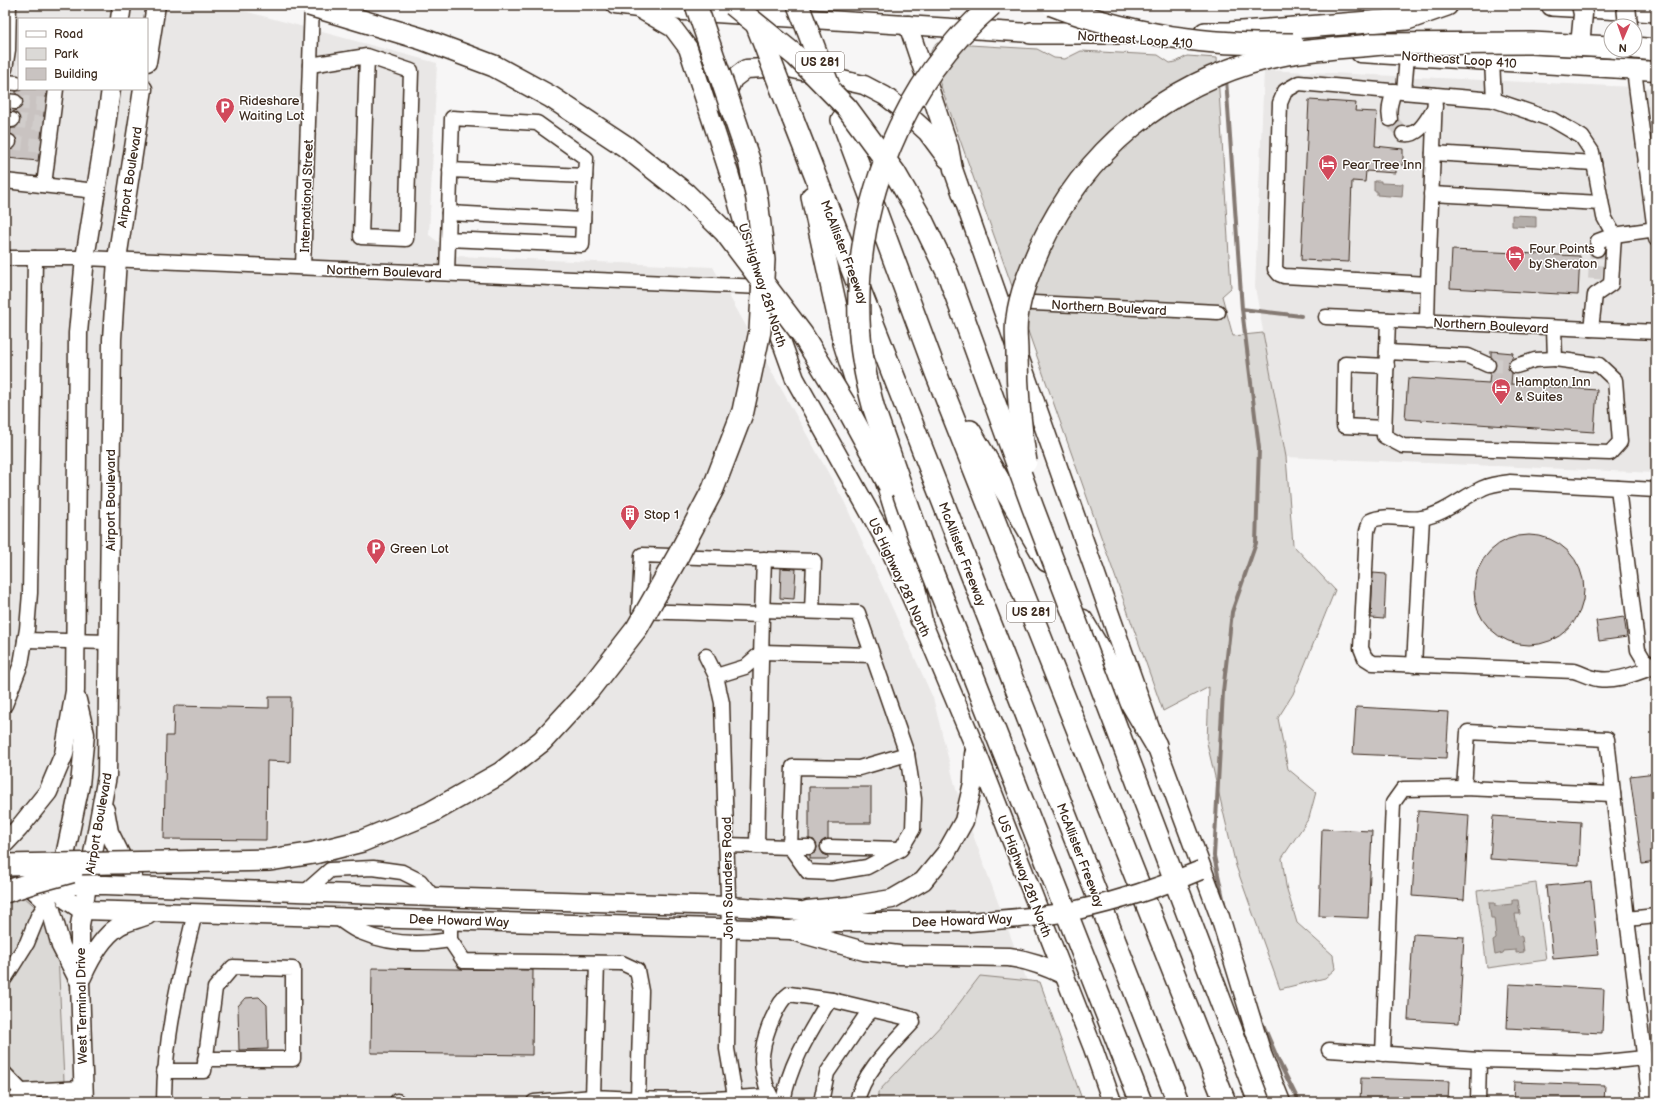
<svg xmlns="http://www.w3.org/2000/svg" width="1661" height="1107" font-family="'Balsamiq Sans',sans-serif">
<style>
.built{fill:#e9e7e6;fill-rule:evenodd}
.green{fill:#dbd9d6;stroke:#8b827a}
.water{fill:#b4aeaa;stroke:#847972}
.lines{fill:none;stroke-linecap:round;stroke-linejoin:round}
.stream{stroke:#847972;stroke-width:4}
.building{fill:#c9c3c1;stroke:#3b2a1e}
.minor-tunnel{stroke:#d1cdcb;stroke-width:14;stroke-dasharray:14 7;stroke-linecap:butt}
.minor-casing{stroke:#3b2a1e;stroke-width:17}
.major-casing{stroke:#3b2a1e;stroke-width:21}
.highway-casing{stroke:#3b2a1e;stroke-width:24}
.minor{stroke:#fff;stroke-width:14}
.major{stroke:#fff;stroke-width:18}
.highway{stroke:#fff;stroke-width:21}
.major-bridge-casing{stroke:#3b2a1e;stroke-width:21;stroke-linecap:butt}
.highway-bridge-casing{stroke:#3b2a1e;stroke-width:24;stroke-linecap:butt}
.major-bridge{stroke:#fff;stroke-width:18}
.highway-bridge{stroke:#fff;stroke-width:21}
.labels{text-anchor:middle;stroke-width:3;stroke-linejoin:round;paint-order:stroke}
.shield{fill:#fff;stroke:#766a62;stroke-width:1}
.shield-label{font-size:12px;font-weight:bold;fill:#3b2a1e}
.street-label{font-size:13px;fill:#3b2a1e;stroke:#fff}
.poi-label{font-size:13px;fill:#3b2a1e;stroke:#fff;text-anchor:start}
</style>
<rect width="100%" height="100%" fill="#f7f6f6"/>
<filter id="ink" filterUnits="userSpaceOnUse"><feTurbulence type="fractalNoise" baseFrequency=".025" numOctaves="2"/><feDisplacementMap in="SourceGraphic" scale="8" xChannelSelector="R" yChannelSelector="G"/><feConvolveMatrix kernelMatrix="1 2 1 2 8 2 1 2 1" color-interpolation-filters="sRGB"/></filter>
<g filter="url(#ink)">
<g class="built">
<path d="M5 5H222L437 63 429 235 457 256 713 267 844 501 933 698 956 789 1072 1102H5ZM19 19H147V89H19Z"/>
<path d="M1264 70 1656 88V473L1286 457 1255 287Z"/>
</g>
<g class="green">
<path d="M936 43 1037 49 1054 58 1065 59 1081 51 1158 55 1170 63 1176 62 1187 56 1217 58 1231 288 1222 296 1233 336 1263 333 1286 457 1293 545 1335 590 1293 694 1278 718 1288 769 1316 792 1309 818 1282 858 1286 886 1297 923 1333 955 1335 969 1325 978 1280 989 1236 866 1207 743 1209 687 1163 711 932 61 931 51Z"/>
<path d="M1536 883 1546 960 1487 968 1477 891Z"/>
<path d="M24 897 52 921 58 954 65 1102H5V899Z"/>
<path d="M980 976 1040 982 1083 1102H878V1092L948 1018Z"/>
</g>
<g class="water">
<path d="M1374 181H1381V183L1403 184 1402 197 1377 195V191H1374Z"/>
<path d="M1512 215 1536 216V227L1512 226Z"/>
<path d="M1512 900H1518L1520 914H1515L1518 935 1522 937 1524 952 1516 953V950L1504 951 1503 953 1495 955 1493 941 1496 939 1494 918H1491L1489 903H1495V906L1512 904Z"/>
</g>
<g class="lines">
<g class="stream">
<path d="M1242 309 1301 316"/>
<path d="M1225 908 1214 856 1223 692 1232 612 1256 543 1259 448 1242 309 1226 79"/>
<path d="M1258 1013 1280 1064 1299 1102"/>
</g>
</g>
<g class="building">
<path d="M23 89H47L38 161 7 158 8 150 14 149 17 142 16 137 10 134 11 128H16L20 124V116L13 112 22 107 23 98 16 94V91Z"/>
<path d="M1309 100 1356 103 1355 111 1377 112 1375 146 1403 149V165H1396V173L1366 171 1365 182 1352 181 1349 262 1301 260Z"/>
<path d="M1452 250 1580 256 1578 295 1450 288Z"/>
<path d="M1491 351 1513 353 1512 358 1508 365V369L1512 373 1511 384 1597 390 1594 432 1405 419 1408 378 1489 383 1490 373 1496 369V365L1495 360 1491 357Z"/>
<circle cx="1529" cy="590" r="55"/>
<path d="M781 568 796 569 794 599 780 598Z"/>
<path d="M1373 573 1386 574 1384 619 1371 618Z"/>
<path d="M1624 617 1627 637 1599 641 1596 621Z"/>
<path d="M269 697H291L290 762 267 761 266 840 164 839 166 736H173L174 706 269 708Z"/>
<path d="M1356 707 1449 712 1446 758 1353 754Z"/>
<path d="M1656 773V862L1642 864 1630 776Z"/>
<path d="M809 787H871V823H828V839L821 842 820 847 823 854 828 856V859H810V855L816 852 817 847 814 840 809 839Z"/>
<path d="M1418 811 1469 815 1464 900 1412 896Z"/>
<path d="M1493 816 1581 822 1579 865 1490 859Z"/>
<path d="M1322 829 1372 831 1368 918 1319 916Z"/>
<path d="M1591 882 1598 955 1553 959 1546 886Z"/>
<path d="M1413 934 1464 937 1459 1023 1408 1020Z"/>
<path d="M372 968 533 970 532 1055 371 1053Z"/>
<path d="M1509 984 1604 989 1602 1033 1507 1028Z"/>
<path d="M259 997 267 1005 268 1049 239 1050 238 1006 245 998Z"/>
<path d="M1361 1078 1449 1081 1448 1102H1360Z"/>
<path d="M1514 1082 1605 1085 1604 1102H1513Z"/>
</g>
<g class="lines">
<g class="minor-tunnel">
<path d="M15 102 48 105"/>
<path d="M1390 119 1403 134"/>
<path d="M12 120 45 124"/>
<path d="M9 142 42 146"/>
<path d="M1595 279 1597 249"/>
<path d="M1488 365 1516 366"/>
</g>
<defs>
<g id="minor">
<path d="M1492 61 1494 100 1553 120 1582 137 1592 152 1604 217 1614 235 1656 229"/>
<path d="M310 65 367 56 411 71 406 239 361 237 367 56"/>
<path d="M5 69 8 50 9 5"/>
<path d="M1634 70 1656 239"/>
<path d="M5 82 17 83"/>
<path d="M1404 92 1407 56"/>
<path d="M5 101 15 102"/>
<path d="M1390 119C1388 109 1391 101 1394 91"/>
<path d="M5 120H12"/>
<path d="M1403 134C1420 137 1427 119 1435 107"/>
<path d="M5 142H9"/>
<path d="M1433 153 1594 163"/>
<path d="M450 170 585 176"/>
<path d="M5 181 96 191"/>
<path d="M44 185 56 89"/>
<path d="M1431 194 1601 203"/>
<path d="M449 213 583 220"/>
<path d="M5 258H85L762 287"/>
<path d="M303 267 312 5"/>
<path d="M447 273 452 118 537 123 586 158 582 245 448 239"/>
<path d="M1428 284 1435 95"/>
<path d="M1013 302 1218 312"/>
<path d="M1326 317 1656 332"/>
<path d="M1388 320 1384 436 1403 446 1610 453 1620 442 1615 380 1599 365 1555 359 1554 328"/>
<path d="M1427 322 1428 284 1284 276 1279 274 1275 269 1280 103 1285 91 1299 83 1494 100"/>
<path d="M1591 329 1595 295 1611 284 1614 235 1598 241 1597 249"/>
<path d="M1387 352 1468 356 1488 365"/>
<path d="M1516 366 1535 360 1555 359"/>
<path d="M1384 428 1344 426 1345 364 1387 366"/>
<path d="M1618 488 1638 650 1644 660 1656 667"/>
<path d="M762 610 858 613 907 754 914 799 913 829 901 849 867 867 831 873 808 872 790 847"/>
<path d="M762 615 764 559"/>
<path d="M25 640 109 642"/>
<path d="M706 656 716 676 722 703 729 928 727 1049 736 1102"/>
<path d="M1414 665 1422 518"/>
<path d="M1654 667C1636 673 1617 682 1598 679 1590 678 1581 673 1574 671L1373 663 1365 658 1361 648 1367 531 1370 521C1385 513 1406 521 1422 518 1445 514 1463 497 1483 488 1491 484 1501 483 1510 482L1656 490"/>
<path d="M716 676 745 667 762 652 872 655"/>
<path d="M5 705 21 664 27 629 30 593 35 258"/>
<path d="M1464 788 1468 732 1607 739 1627 919 1656 916"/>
<path d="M726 845 790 847 793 767 859 768 907 754"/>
<path d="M757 846 762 615 639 611 642 555 814 561 812 611"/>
<path d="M790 847H809"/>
<path d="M828 847 900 849"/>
<path d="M304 893 330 870 373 868 402 872 420 881 433 897"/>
<path d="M336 917C344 922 352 929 360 932 388 944 421 945 450 940"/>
<path d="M1627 919 1650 1102"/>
<path d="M450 920V940L464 961 622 963 637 970 641 991 638 1099C682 1101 725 1099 769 1096"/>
<path d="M597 963 593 1097 638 1099"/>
<path d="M5 978 27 943 38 916 59 884"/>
<path d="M1329 1050 1479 1060 1596 1063 1644 1058"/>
<path d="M1383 1054 1393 803 1403 789 1464 788 1613 794"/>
<path d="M164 1071H204L215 988 233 967 293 969V1059H205"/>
<path d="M5 1074 32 1102"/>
<path d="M397 1101V1102"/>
<path d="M12 1102 23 1091 83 1088"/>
<path d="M164 1102C164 1040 180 973 195 913"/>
<path d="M534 1102 593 1097"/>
<path d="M775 1102C765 1092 760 1062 763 1049 765 1034 777 1002 789 994L832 1000"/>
<path d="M783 1102C789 1066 807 1037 825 1007L829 1001 832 1000 912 1019 913 1022C893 1044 862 1073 857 1102"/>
<path d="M821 1102 827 1073 865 1017 872 1010"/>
<path d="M1478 1102 1479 1060"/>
</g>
<g id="major">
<path d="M615 5 638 8 1045 34"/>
<path d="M638 8 673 28 688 48 729 173 762 287 795 379 889 547 921 619 974 745 1093 1048 1112 1102"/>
<path d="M120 19 122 5"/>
<path d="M908 25 949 147 953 169 1156 745 1220 917 1262 1054 1281 1102"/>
<path d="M1360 53 1656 71"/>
<path d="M147 62 156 5"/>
<path d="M723 102 733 79 746 69 785 67 864 85 885 96 903 110 927 132 947 159"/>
<path d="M1647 165 1656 149"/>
<path d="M77 700 85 734 80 785 59 884 67 900 82 910"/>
<path d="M105 810 109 832 121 856 133 873"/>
<path d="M5 843 19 828 48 792 64 754 75 691 78 333 85 258 104 140 111 89"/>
<path d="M43 885H106L433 897 728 906 800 911 833 922"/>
<path d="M30 886 47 902 51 910 61 946 78 979"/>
<path d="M82 910 790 930 835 922H968"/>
<path d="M807 910 849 906 892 899 923 881 946 853 964 821 973 783 974 754"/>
<path d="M796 932 864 951 899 955 1009 957C1030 960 1046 966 1064 975"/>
<path d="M82 977C90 959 102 937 119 926 127 921 139 919 148 915"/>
<path d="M84 1102 80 983V925L107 776 112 339 117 259 143 89"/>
</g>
<g id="highway">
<path d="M1552 5 1656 11"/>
<path d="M1031 33H1132"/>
<path d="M1205 33H1229L1407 19 1447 5"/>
<path d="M1635 48 1656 50"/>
<path d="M793 119 1178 1102"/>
<path d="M842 120 936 373 1225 1102"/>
<path d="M812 197 844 343 866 413"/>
<path d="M970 431 1047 561"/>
<path d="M882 467 905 541 921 619"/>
<path d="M1082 620 1156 745"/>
</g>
</defs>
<use href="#minor" class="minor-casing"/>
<use href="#major" class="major-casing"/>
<use href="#highway" class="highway-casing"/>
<use href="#minor" class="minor"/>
<use href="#major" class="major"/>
<use href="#highway" class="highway"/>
<defs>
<g id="major-bridge">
<path d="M1626 5 1628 26"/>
<path d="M1581 35 1583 14 1581 5"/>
<path d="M968 922C1004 919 1041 918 1077 910 1119 901 1161 887 1201 870"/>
</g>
<g id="highway-bridge">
<path d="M309 5 422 39 494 66 551 97 625 146 686 194 725 232 802 334 846 406 889 485"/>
<path d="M733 5 796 56 847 108 895 173 922 220 948 274 1033 508 1259 1102"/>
<path d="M798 5 829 86"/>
<path d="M992 5C902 82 855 202 859 320 860 350 866 380 874 409L921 543 1141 1102"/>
<path d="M1052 5C1093 21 1145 34 1188 39 1223 44 1258 44 1293 44"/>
<path d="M757 26 793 119"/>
<path d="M1370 44 1531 43 1611 47"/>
<path d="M1026 462C1020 426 1017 390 1017 353 1017 341 1015 329 1017 318 1020 293 1030 270 1040 247 1084 152 1165 84 1268 58 1305 49 1345 48 1383 44"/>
<path d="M5 865 270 860 314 853 362 841 430 813 501 773 542 741 588 691 637 628 679 554 713 489 743 411 760 331 764 260 757 199 749 160 696 5"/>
<path d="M5 892 32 883 72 872"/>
</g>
</defs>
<use href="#major-bridge" class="major-bridge-casing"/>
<use href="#highway-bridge" class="highway-bridge-casing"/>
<use href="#major-bridge" class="major-bridge"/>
<use href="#highway-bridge" class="highway-bridge"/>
</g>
</g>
<defs>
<symbol id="parking-pin" viewBox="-11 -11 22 30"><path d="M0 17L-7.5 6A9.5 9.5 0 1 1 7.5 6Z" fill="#d1495b" stroke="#fff"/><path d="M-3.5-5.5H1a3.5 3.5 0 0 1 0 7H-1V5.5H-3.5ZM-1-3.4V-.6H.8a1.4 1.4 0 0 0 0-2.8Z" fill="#fff"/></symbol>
<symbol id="hotel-pin" viewBox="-11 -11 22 30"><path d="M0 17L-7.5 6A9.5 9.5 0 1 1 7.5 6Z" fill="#d1495b" stroke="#fff"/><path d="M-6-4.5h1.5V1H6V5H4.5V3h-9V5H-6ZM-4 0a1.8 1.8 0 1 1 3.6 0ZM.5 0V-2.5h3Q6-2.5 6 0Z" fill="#fff"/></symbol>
<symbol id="building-pin" viewBox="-11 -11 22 30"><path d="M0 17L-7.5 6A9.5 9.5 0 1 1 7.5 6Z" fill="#d1495b" stroke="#fff"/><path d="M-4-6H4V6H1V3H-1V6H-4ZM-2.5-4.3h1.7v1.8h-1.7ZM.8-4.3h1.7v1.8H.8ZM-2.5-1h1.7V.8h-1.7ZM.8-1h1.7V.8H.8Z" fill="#fff"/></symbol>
</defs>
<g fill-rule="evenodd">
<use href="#parking-pin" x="214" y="96" width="22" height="30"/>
<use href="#hotel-pin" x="1317" y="153" width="22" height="30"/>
<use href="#hotel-pin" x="1504" y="244" width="22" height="30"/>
<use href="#hotel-pin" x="1490" y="377" width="22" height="30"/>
<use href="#building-pin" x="619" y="503" width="22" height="30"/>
<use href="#parking-pin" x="365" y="537" width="22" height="30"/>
</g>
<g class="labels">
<g class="shield">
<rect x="796" y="52" width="48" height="20" rx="3"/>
<rect x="1007" y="602" width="48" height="20" rx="3"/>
</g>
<g class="shield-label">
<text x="820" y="66">US 281</text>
<text x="1031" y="616">US 281</text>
</g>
<g class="street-label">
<text transform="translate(1135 39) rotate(4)" y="5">Northeast Loop 410</text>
<text transform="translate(1459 59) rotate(4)" y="5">Northeast Loop 410</text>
<text transform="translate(129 177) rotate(-81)" y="5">Airport Boulevard</text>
<text transform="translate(306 196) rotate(-88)" y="5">International Street</text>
<text transform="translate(845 252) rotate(69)" y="5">McAllister Freeway</text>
<text transform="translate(384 271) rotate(2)" y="5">Northern Boulevard</text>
<text transform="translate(763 285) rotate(72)" y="5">US Highway 281 North</text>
<text transform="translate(1109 307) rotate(3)" y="5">Northern Boulevard</text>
<text transform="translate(1491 325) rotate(3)" y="5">Northern Boulevard</text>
<text transform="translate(110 500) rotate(-90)" y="5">Airport Boulevard</text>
<text transform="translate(963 554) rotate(69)" y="5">McAllister Freeway</text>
<text transform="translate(900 577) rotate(65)" y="5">US Highway 281 North</text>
<text transform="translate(98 823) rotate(-80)" y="5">Airport Boulevard</text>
<text transform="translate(1081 855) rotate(69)" y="5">McAllister Freeway</text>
<text transform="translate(1025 876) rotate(69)" y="5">US Highway 281 North</text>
<text transform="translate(727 878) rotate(-91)" y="5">John Saunders Road</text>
<text transform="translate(459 920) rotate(2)" y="5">Dee Howard Way</text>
<text transform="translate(962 920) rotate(-2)" y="5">Dee Howard Way</text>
<text transform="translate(81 1006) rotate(-91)" y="5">West Terminal Drive</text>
</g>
<g class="poi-label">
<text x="239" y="105">Rideshare<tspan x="239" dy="15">Waiting Lot</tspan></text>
<text x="1342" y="169">Pear Tree Inn</text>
<text x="1529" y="253">Four Points<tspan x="1529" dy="15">by Sheraton</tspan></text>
<text x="1515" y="386">Hampton Inn<tspan x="1515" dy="15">&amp; Suites</tspan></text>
<text x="644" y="519">Stop 1</text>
<text x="390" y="553">Green Lot</text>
</g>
</g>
<rect width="1661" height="1107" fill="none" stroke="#fff" stroke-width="20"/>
<rect x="10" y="10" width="1641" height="1087" fill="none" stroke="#3b2a1e" stroke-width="1.5" filter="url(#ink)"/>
<rect x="18" y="18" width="130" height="72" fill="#ffffff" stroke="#b1aaa5"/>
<rect x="26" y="31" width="20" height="6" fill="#ffffff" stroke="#b1aaa5"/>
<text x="54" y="38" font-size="12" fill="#3b2a1e">Road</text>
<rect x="26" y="48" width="20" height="12" fill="#dbd9d6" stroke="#b1aaa5"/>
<text x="54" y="58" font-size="12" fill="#3b2a1e">Park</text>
<rect x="26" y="68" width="20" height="12" fill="#c9c3c1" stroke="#b1aaa5"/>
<text x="54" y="78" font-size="12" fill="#3b2a1e">Building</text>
<g transform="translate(1623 38) rotate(182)"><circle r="19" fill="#ffffff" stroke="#b1aaa5"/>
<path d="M0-3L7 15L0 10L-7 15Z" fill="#d1495b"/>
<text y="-6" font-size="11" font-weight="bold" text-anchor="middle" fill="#3b2a1e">N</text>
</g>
</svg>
